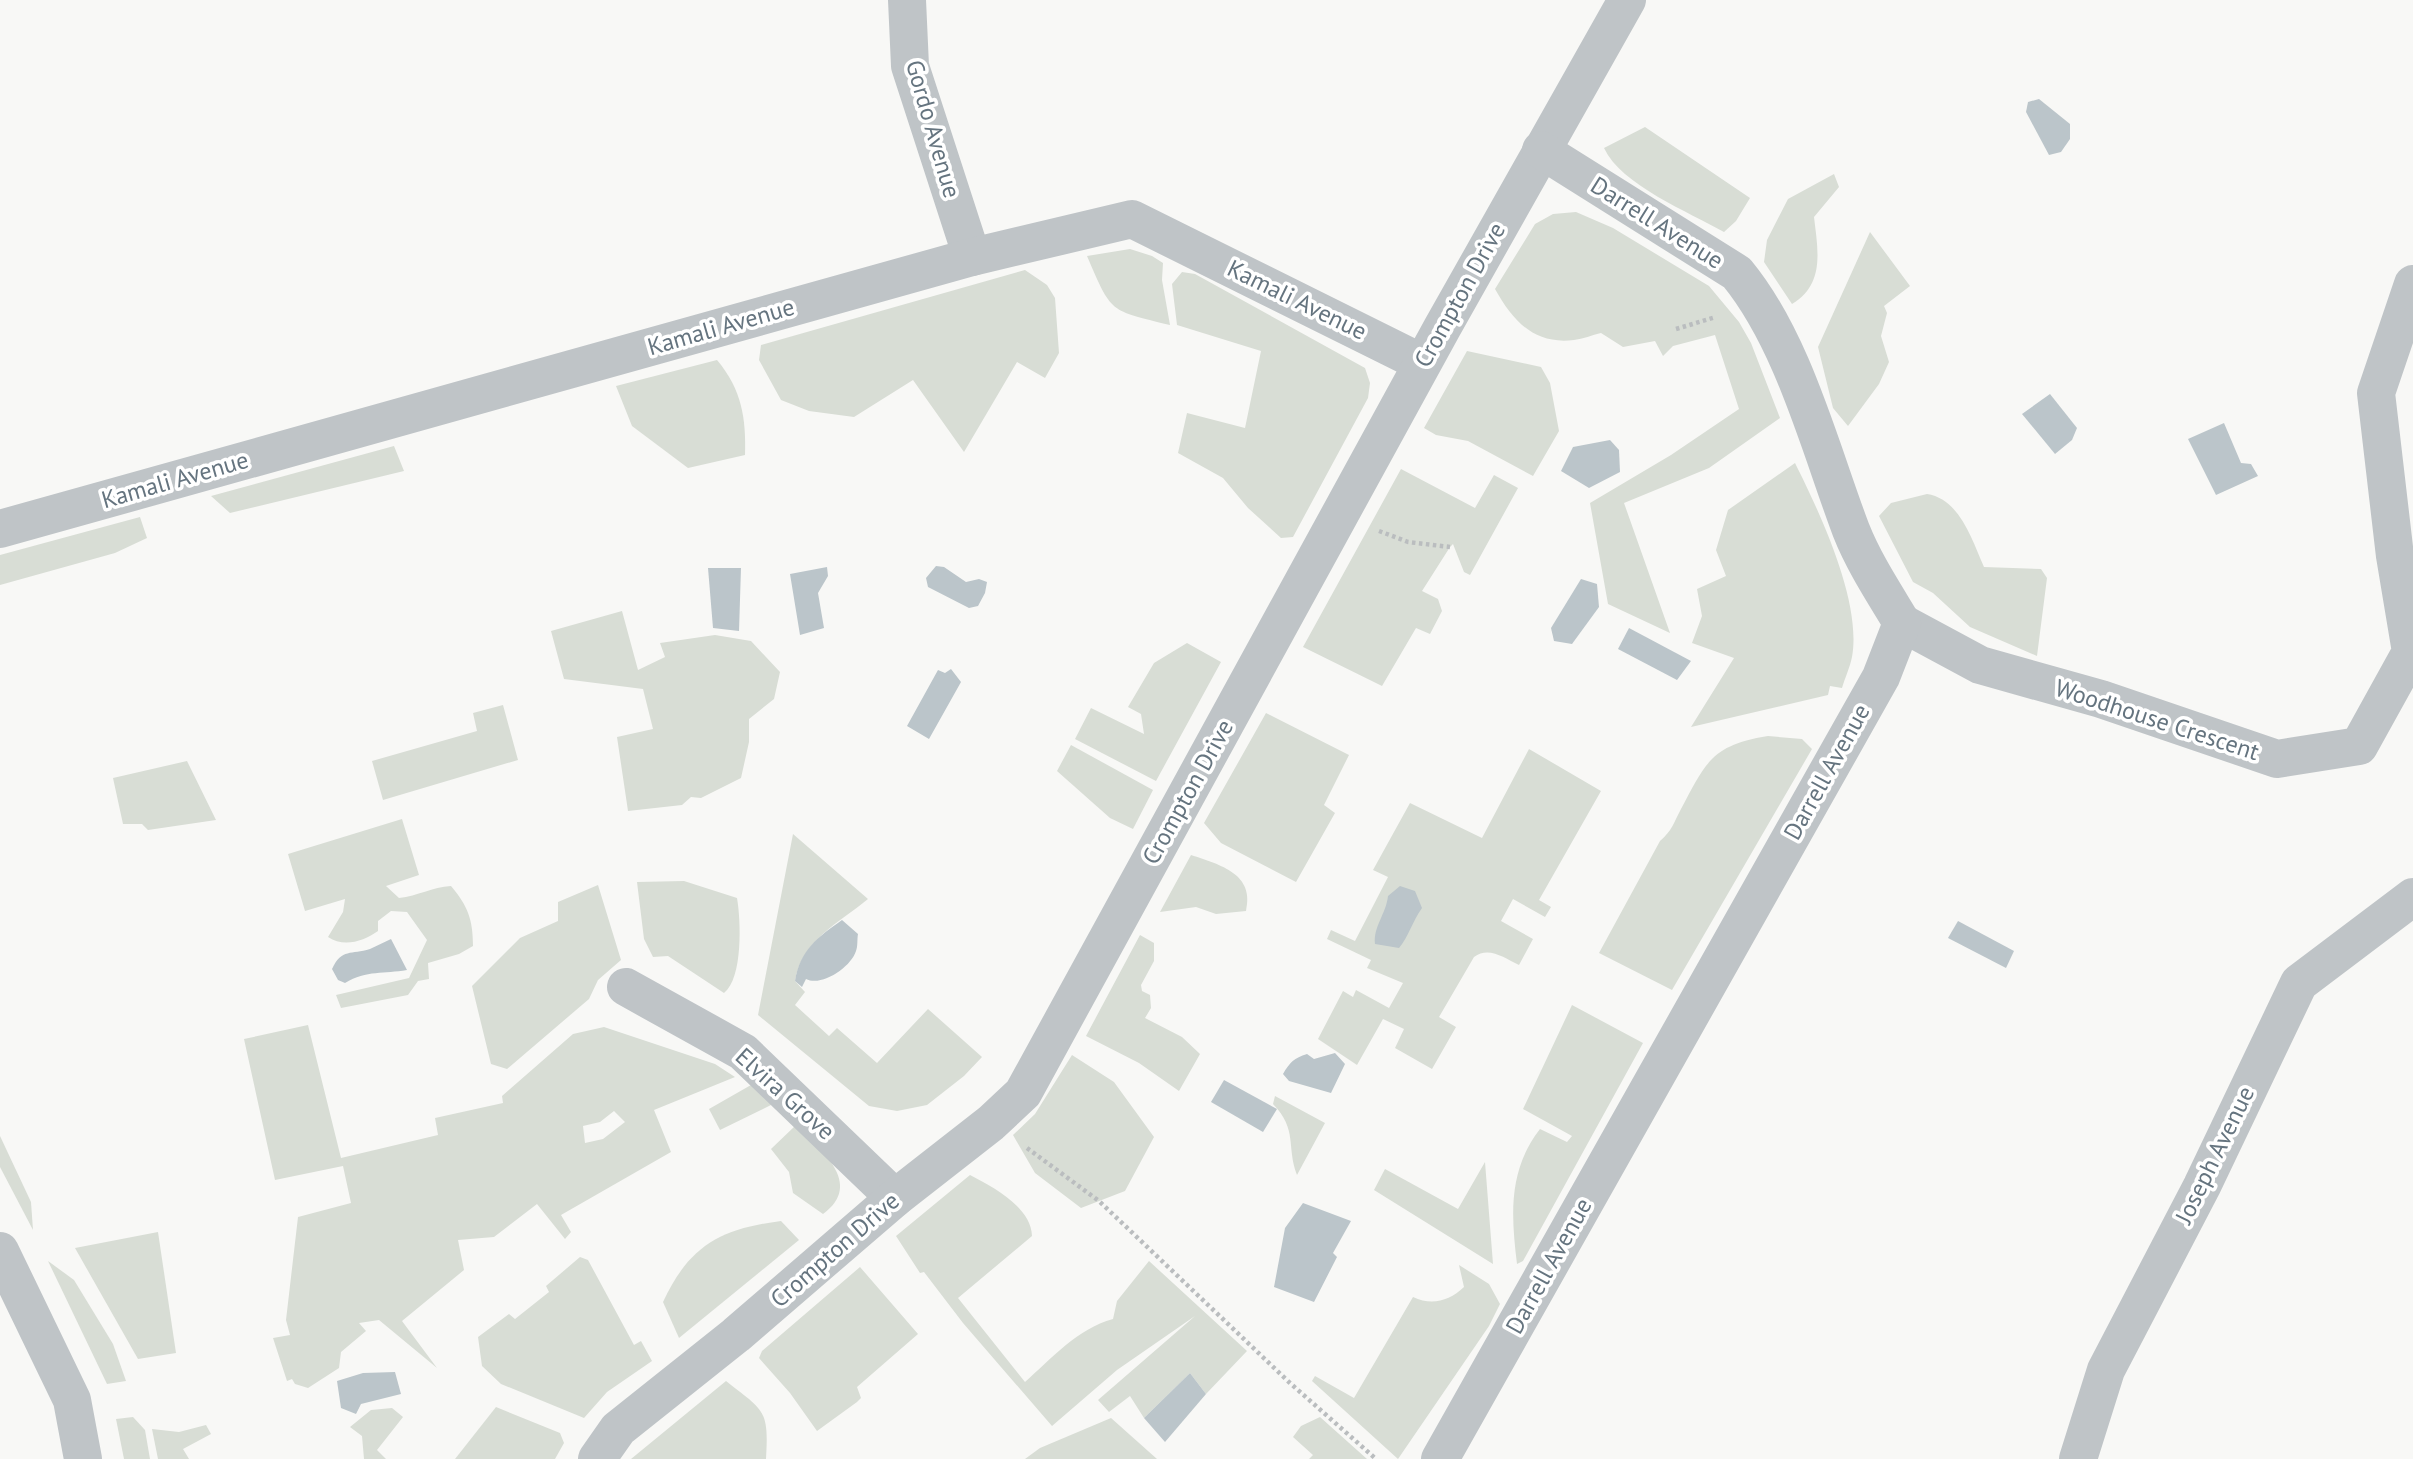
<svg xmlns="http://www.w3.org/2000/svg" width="2413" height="1459" font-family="'PT Sans',sans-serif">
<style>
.green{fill:#d8ddd5;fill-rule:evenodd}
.water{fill:#bbc5ca}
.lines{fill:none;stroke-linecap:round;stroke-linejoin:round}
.path{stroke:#babdbf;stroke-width:4.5;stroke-dasharray:3.5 3.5;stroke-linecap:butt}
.minor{stroke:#bfc4c7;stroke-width:38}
.labels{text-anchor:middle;stroke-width:7;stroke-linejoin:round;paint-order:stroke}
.street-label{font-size:24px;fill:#65747f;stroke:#fff}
</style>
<rect width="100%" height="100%" fill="#f8f8f6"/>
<g class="green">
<path d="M1645 127 1750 198 1736 221 1724 232C1689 212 1621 185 1604 148Z"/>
<path d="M1834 174 1839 187 1814 217C1818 251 1825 284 1792 304L1764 262 1767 240 1788 199Z"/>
<path d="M1576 212 1613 228 1709 286 1739 322 1751 343 1780 418 1709 468 1624 503 1670 633 1608 604 1590 503 1671 455 1739 409 1715 335 1673 346 1663 356 1655 341 1623 347 1601 333C1592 335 1583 339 1574 340 1534 345 1513 321 1495 289L1535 224 1553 214Z"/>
<path d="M1870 232 1910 286 1884 306 1887 313 1881 336 1889 362 1879 384 1848 426 1833 408 1818 347Z"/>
<path d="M1130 249 1152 256 1163 263 1162 280 1170 325C1109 310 1112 314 1087 256Z"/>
<path d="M1025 270 1047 285 1055 298 1059 353 1045 378 1017 362 964 452 913 380 854 417 809 411 781 400 759 360 761 345Z"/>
<path d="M1182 272 1195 274 1365 368 1370 383 1368 398 1293 537 1281 538 1248 508 1223 478 1178 453 1187 413 1245 428 1261 351 1177 325 1172 284Z"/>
<path d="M1467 351 1541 367 1550 383 1559 431 1533 476 1468 441 1436 435 1424 428Z"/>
<path d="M717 360C742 390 746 418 745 455L688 468 632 426 616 386Z"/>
<path d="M394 446 404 471 230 513 211 496Z"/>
<path d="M1795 463C1820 513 1862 602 1852 657 1850 667 1845 678 1842 688L1830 686 1828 695 1691 727 1734 658 1692 643 1702 616 1697 589 1726 576 1716 550 1728 510Z"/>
<path d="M1401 469 1475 508 1494 475 1518 488 1470 575 1464 572 1453 544 1450 547 1422 591 1438 599 1442 611 1430 634 1416 628 1382 686 1303 647Z"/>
<path d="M1927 494C1960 499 1972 540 1984 567L2041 569 2047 578 2037 656 1970 627 1933 593 1913 582 1879 516 1891 503Z"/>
<path d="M140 517 147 538 115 553 0 585V555Z"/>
<path d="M622 611 638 670 665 657 660 643 715 635 751 641 780 672 774 699 749 719V742L741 778 701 798 691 797 682 805 628 811 617 737 653 729 643 689 564 679 551 631Z"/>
<path d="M1187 643 1221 662 1156 781 1075 739 1091 708 1144 734 1141 714 1128 707 1154 663Z"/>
<path d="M503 705 518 760 383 800 372 761 477 731 473 713Z"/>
<path d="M1266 713 1349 755 1324 805 1335 813 1296 882 1221 843 1204 823Z"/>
<path d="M1768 736 1802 739 1812 749 1672 990 1599 953 1660 841C1672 831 1674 822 1681 809 1706 762 1712 745 1768 736Z"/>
<path d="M1071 745 1153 790 1133 829 1110 818 1057 771Z"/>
<path d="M1529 749 1601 791 1539 900 1551 907 1545 917 1513 899 1501 921 1533 939 1519 965C1504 958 1489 946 1474 957L1439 1017 1456 1027 1432 1069 1395 1048 1404 1029 1383 1019 1357 1065 1318 1039 1343 991 1353 997 1356 990 1389 1008 1403 983 1367 968 1371 960 1327 939 1331 930 1355 941 1388 877 1373 870 1410 803 1482 838Z"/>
<path d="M187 761 216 820 148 830 142 824H123L113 778Z"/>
<path d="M402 819 419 875 386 886 399 898C418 896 432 887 451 886 468 906 473 920 473 946L459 954 428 963 429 979 418 981 408 995 341 1008 336 995 409 978 427 940 407 912 391 911 378 921V931C364 941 344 948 328 937L343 912 345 899 305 911 288 854Z"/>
<path d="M793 834 868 899C838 924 802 940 795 981L805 992 795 1005 829 1036 837 1028 877 1063 928 1009 982 1057 964 1076 927 1105 897 1111 869 1106 758 1015Z"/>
<path d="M1191 855C1221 865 1255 874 1246 911L1216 914 1196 907 1160 912Z"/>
<path d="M684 881 737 898C741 921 743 978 724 993L668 956 653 957 644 939 637 882Z"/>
<path d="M598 885 621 960 598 980 589 999 507 1069 491 1064 472 986 520 938 558 921V902Z"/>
<path d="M1140 935 1154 943V961L1141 985 1142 991 1150 995 1151 1008 1145 1018 1182 1037 1200 1054 1179 1091 1139 1063 1086 1036Z"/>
<path d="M1572 1005 1643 1043 1523 1261 1517 1264C1511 1215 1508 1170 1540 1129L1567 1142 1572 1136 1523 1109Z"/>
<path d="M308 1025 341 1158 438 1135 435 1118 503 1103 502 1096 573 1034 604 1027 715 1064 735 1077 654 1110 671 1152 561 1215 571 1232 565 1239 537 1204 494 1237 458 1240 464 1270 402 1321 437 1368 379 1320 359 1323 366 1331 341 1352 339 1368 308 1388 295 1384 292 1379 287 1381 273 1338 290 1335 286 1320 298 1217 351 1203 343 1166 275 1180 244 1039ZM614 1111 625 1122 603 1139 585 1143 583 1126 600 1122Z"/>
<path d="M1072 1055 1114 1082 1154 1137 1125 1191 1081 1208 1035 1173 1013 1135 1035 1114Z"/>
<path d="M751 1085 773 1104 720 1130 709 1109Z"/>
<path d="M1275 1096 1325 1123 1297 1175C1286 1146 1298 1130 1273 1104Z"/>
<path d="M795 1126C820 1148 865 1184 823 1214L793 1193 789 1172 771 1149Z"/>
<path d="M0 1136 31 1202 33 1230 0 1167Z"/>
<path d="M1485 1162 1493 1264 1374 1190 1385 1169 1458 1209Z"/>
<path d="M970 1175C993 1187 1031 1207 1032 1236L958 1298 1025 1382C1052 1358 1077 1329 1113 1319L1117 1301 1149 1261 1247 1351 1206 1394 1190 1373 1144 1418 1130 1396 1109 1412 1098 1400 1195 1316 1117 1370 1052 1426 963 1323 924 1272 920 1273 896 1236Z"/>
<path d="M781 1221 799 1240 679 1338 663 1302C689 1246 720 1229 781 1221Z"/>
<path d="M158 1232 176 1353 138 1359 75 1248Z"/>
<path d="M580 1257 588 1260 634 1345 641 1341 652 1361 607 1392 584 1418 501 1384 482 1366 478 1337 509 1314 515 1319 549 1292 546 1286Z"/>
<path d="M48 1261 74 1280 113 1344 126 1381 107 1384Z"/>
<path d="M1459 1265 1489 1284 1500 1304 1489 1326 1398 1459 1312 1381 1315 1376 1354 1398 1413 1297C1432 1306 1449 1301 1464 1287Z"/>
<path d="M860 1267 918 1334 857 1387 861 1398 857 1402 817 1431 790 1393 759 1358 762 1351Z"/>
<path d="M726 1381C764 1411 769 1409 766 1459H631Z"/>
<path d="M496 1407 560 1433 564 1443 555 1459H455Z"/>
<path d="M392 1408 403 1417 377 1450 386 1459H364L362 1436 350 1427 371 1410Z"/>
<path d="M133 1417 145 1430 150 1459H124L116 1419Z"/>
<path d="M1320 1417 1367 1459H1309L1313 1455 1293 1437 1301 1426Z"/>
<path d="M1111 1418 1157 1459H1025L1040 1448Z"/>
<path d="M206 1425 211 1434 183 1449 189 1459H158L152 1429 179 1432Z"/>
</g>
<g class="water">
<path d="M2039 99 2070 124V139L2061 152 2049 155 2026 112 2028 102Z"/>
<path d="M2050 394 2077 428 2072 440 2055 454 2022 414Z"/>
<path d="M2224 423 2241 463 2251 464 2258 476 2216 495 2188 439Z"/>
<path d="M1610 440 1619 450 1620 472 1589 488 1561 471 1573 447Z"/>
<path d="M936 566 944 567 966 582 979 579 987 582 985 593 978 606 969 608 928 587 926 578Z"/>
<path d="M827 567 828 576 818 593 824 628 800 635 790 574Z"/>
<path d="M708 568H741L739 631 713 628Z"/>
<path d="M1581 579 1597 584 1599 607 1572 644 1554 641 1551 628Z"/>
<path d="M1629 628 1691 661 1677 680 1618 649Z"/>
<path d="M951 669 961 682 929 739 907 726 938 670 945 673Z"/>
<path d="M1400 886 1415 891 1422 908C1412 922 1409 936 1399 948L1375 944C1373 927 1386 914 1388 896Z"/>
<path d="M842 920 858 934C857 939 858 946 856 951 851 967 822 987 806 979L802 987 795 981C800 950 818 937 842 920Z"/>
<path d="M1958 921 2014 951 2006 968 1948 938Z"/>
<path d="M391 939 407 970C384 974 367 970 345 983L338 980 332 969C342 948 351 955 370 949 377 946 384 942 391 939Z"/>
<path d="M1335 1053 1345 1064 1331 1093 1289 1081 1283 1074C1290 1062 1294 1058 1307 1054L1314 1059Z"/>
<path d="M1224 1080 1277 1109 1263 1132 1211 1102Z"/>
<path d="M1303 1203 1351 1221 1333 1253 1337 1257 1314 1302 1274 1287 1285 1228Z"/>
<path d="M395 1372 401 1394 361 1404 356 1414 341 1408 337 1381 363 1373Z"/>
<path d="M1190 1373 1206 1394 1165 1442 1144 1418Z"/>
</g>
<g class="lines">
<g class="path">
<path d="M1676 329 1716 317"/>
<path d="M1379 531 1408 542 1450 547"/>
<path d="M1027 1148 1099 1201 1290 1383 1376 1459"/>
</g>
<g class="minor">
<path d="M907 0 910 66 972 257"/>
<path d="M0 529 972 257 1132 219 1422 363"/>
<path d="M1902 623 1980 665 2101 699 2277 759 2359 746 2411 652 2395 556 2376 393 2413 284"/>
<path d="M626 987 743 1052 895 1198"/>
<path d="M0 1251 72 1400 83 1459"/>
<path d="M597 1459 618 1429 736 1335 895 1198 991 1123 1023 1093 1442 328 1627 0"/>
<path d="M1440 1459 1881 677 1902 623C1884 593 1864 563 1851 530 1820 448 1793 341 1737 273L1541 150"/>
<path d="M2078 1459 2106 1370 2202 1186 2299 983 2413 897"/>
</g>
</g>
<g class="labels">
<g class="street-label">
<text transform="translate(933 129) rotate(74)" y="8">Gordo Avenue</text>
<text transform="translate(1657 223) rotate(32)" y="8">Darrell Avenue</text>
<text transform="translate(1460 295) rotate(-61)" y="8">Crompton Drive</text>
<text transform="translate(1297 300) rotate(26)" y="8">Kamali Avenue</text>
<text transform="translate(721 327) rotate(-16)" y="8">Kamali Avenue</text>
<text transform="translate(175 480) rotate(-16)" y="8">Kamali Avenue</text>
<text transform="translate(2157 720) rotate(18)" y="8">Woodhouse Crescent</text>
<text transform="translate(1827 772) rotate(-61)" y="8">Darrell Avenue</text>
<text transform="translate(1188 792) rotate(-61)" y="8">Crompton Drive</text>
<text transform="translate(785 1094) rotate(42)" y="8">Elvira Grove</text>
<text transform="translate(2215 1155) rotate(-64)" y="8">Joseph Avenue</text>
<text transform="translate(835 1250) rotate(-41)" y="8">Crompton Drive</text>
<text transform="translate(1549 1266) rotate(-61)" y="8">Darrell Avenue</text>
</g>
</g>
</svg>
